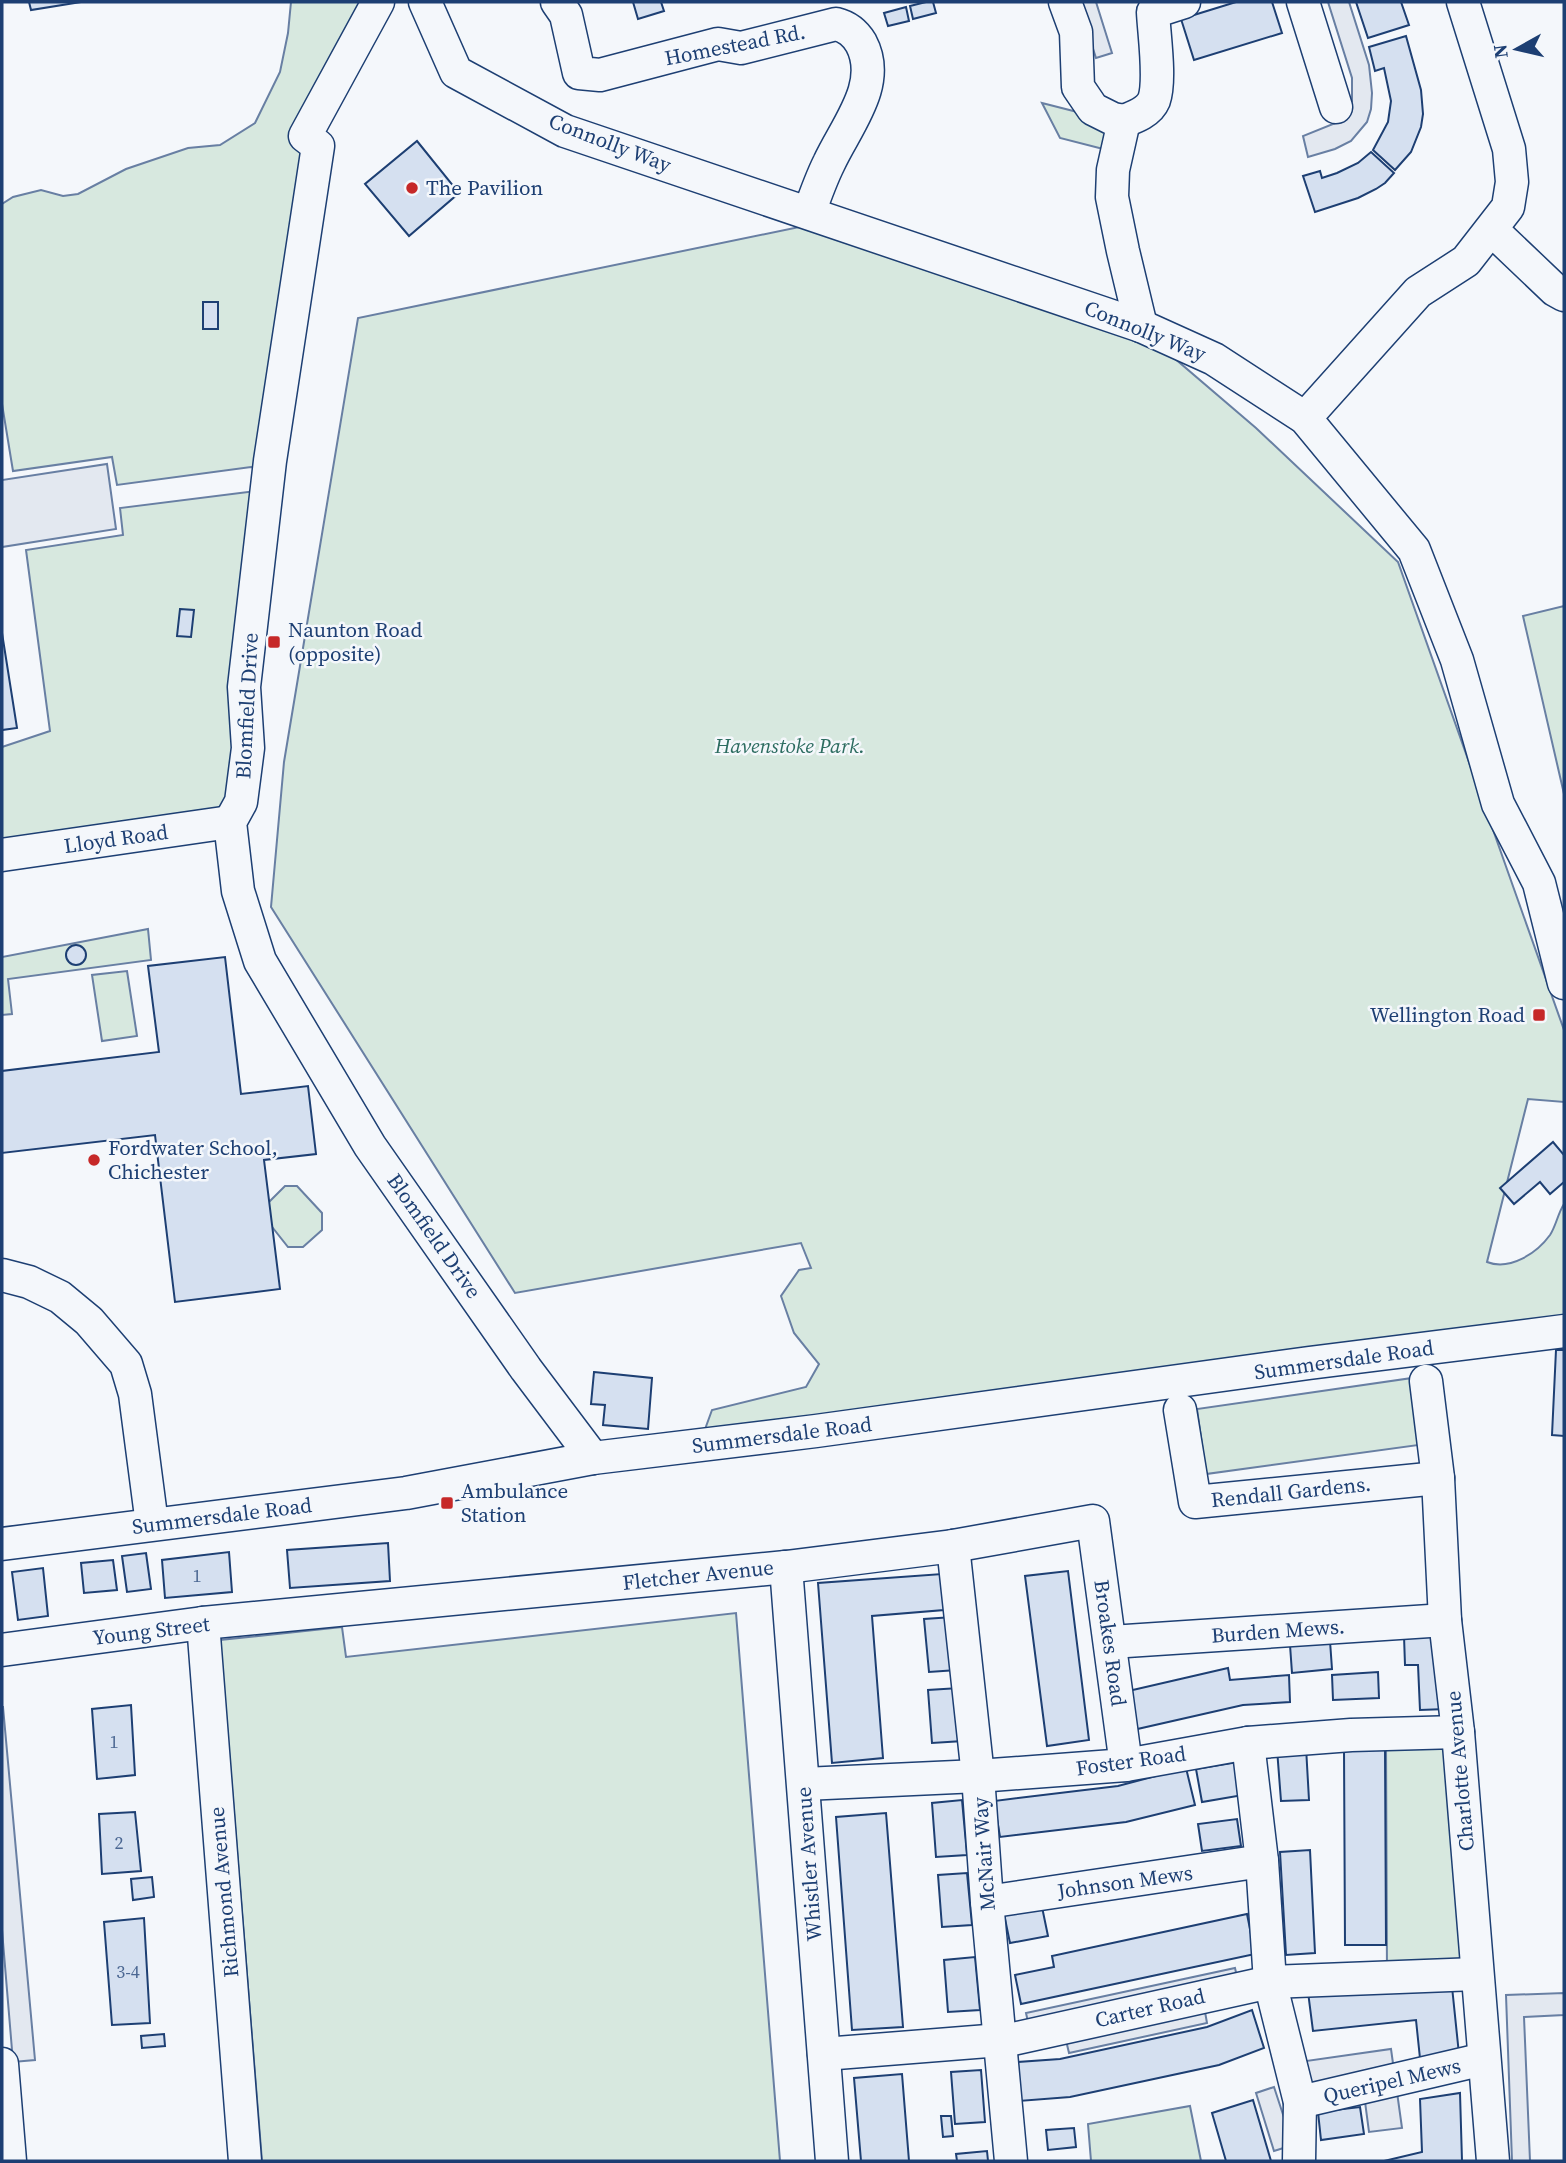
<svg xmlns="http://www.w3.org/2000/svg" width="1566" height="2163" font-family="'Source Serif 4',serif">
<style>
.green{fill:#d7e8df;stroke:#687fa3;stroke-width:2}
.parking{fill:#e3e8f0;stroke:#687fa3;stroke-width:2}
.building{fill:#d5e0f0;stroke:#1d3f73;stroke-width:2}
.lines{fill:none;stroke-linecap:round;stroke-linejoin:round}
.minor-casing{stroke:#1d3f73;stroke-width:35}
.minor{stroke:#f4f7fb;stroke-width:32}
.poi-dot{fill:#c62828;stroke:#f4f7fb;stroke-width:2.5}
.labels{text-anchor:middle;stroke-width:5;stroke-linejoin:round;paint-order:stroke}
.number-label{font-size:18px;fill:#4b6792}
.street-label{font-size:21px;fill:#1d3f73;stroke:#f4f7fb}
.poi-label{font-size:21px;fill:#1d3f73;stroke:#f4f7fb;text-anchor:start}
.park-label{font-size:21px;font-style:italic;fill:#2c6c60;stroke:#f4f7fb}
</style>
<rect width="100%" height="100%" fill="#f4f7fb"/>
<g class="green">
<path d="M291 2H360L305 189 281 472 251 467 117 485 112 457 13 471 2 404V204L13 197 41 190 63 196 78 194 126 169 188 148 220 145 255 123 280 72 288 33Z"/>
<path d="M1042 103 1089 115 1116 134 1111 151 1060 138Z"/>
<path d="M804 226 1160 346 1256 428 1398 562 1564 1030V1102L1528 1099 1487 1262C1510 1271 1537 1253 1550 1235 1556 1226 1558 1213 1564 1204V1320L704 1432 712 1410 806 1387 819 1364 794 1333 781 1296 799 1270 811 1268 801 1243 515 1293 271 907 284 762 358 318Z"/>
<path d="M279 488 231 806 2 839V747L50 731 26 550 123 535 120 508Z"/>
<path d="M1564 606V794L1523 616Z"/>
<path d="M148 929 151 960 8 979 12 1014 2 1015V957Z"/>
<path d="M127 971 137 1036 102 1041 92 975Z"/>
<path d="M285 1186H297L322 1213V1230L303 1247H288L265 1218V1206Z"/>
<path d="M1419 1377 1426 1444 1206 1474 1197 1409Z"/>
<path d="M736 1613 780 2161H262L220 1640 342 1627 346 1657Z"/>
<path d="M1386 1743 1447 1744 1465 1967 1387 1977Z"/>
<path d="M1190 2106 1201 2161H1091L1088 2124Z"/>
</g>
<g class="parking">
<path d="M1078 2H1096L1112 53 1096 58Z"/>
<path d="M1328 2H1349L1369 65 1372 93 1371 109 1367 122 1351 141 1335 149 1308 157 1303 136 1343 120 1352 101V78Z"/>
<path d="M107 464 116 529 2 547V480Z"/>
<path d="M2 1707H3L35 2060 13 2062 2 1930Z"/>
<path d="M1235 1968 1237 1977 1028 2022 1026 2013Z"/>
<path d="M1564 1993V2015L1524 2017 1530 2161H1512L1506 1995Z"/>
<path d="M1204 2006 1207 2023 1069 2053 1065 2036Z"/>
<path d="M1391 2049 1402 2128 1369 2132 1362 2079 1309 2086 1306 2061Z"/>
<path d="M1274 2087 1293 2145 1274 2151 1256 2093Z"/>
</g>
<g class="building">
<path d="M29 2H81L31 10Z"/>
<path d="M633 2H661L664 11 638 19Z"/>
<path d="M926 2H933L936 13 913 19 910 6Z"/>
<path d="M1236 2H1272L1282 33 1194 60 1181 19Z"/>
<path d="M1356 2H1401L1409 25 1368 38Z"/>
<path d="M906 7 909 21 888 26 884 13Z"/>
<path d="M1406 36 1421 90 1423 114 1421 127 1411 152 1395 170 1373 150 1388 122 1391 101 1384 68 1375 71 1369 47Z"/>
<path d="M417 141 459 193 409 236 365 184Z"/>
<path d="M1371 152 1394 173 1385 183 1376 189 1358 198 1315 212 1303 176 1320 171 1322 178 1337 173 1358 163Z"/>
<rect x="203" y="302" width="15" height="27"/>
<path d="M180 609 194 610 191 637 177 636Z"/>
<path d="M2 633 17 728 2 730Z"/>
<circle cx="76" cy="955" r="10"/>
<path d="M225 957 241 1094 308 1086 316 1154 264 1160 280 1289 175 1302 155 1135 2 1153V1071L159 1052 148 966Z"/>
<path d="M1553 1142 1564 1155V1182L1550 1194 1540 1182 1514 1204 1500 1188Z"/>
<path d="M1556 1350H1564V1436L1552 1435Z"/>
<path d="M594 1372 652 1378 648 1429 603 1425 605 1405 591 1404Z"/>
<path d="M388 1543 390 1581 290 1588 287 1550Z"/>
<path d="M229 1552 232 1592 165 1598 162 1560Z"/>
<path d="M146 1553 151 1589 127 1592 122 1556Z"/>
<path d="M113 1560 117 1590 84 1593 81 1563Z"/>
<path d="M43 1568 48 1616 18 1620 12 1572Z"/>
<path d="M1068 1571 1089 1740 1047 1746 1025 1576Z"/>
<path d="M942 1574 944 1610 872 1616 883 1758 832 1763 818 1583Z"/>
<path d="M953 1617 957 1670 929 1672 924 1619Z"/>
<path d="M1443 1634 1446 1709 1420 1710 1418 1665H1405L1404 1636Z"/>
<path d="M1330 1641 1332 1669 1292 1673 1290 1645Z"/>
<path d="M1228 1668 1230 1680 1289 1675 1290 1702 1243 1705 1133 1730 1124 1692Z"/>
<path d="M1378 1672 1379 1698 1333 1700 1332 1675Z"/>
<path d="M959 1688 963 1741 932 1743 928 1690Z"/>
<path d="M131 1705 135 1775 97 1779 92 1709Z"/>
<path d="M1306 1747 1309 1800 1281 1801 1277 1749Z"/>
<path d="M1385 1747 1386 1945H1345L1344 1748Z"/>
<path d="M1244 1761 1249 1794 1202 1802 1196 1769Z"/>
<path d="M1186 1768 1195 1805 1126 1822 1000 1837 994 1801 1118 1786Z"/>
<path d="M962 1800 967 1855 936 1857 932 1803Z"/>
<path d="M135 1812 141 1871 102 1874 99 1814Z"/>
<path d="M886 1813 903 2027 852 2030 836 1817Z"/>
<path d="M1237 1819 1241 1846 1202 1851 1198 1824Z"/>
<path d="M1310 1850 1315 1953 1286 1955 1280 1852Z"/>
<path d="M967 1873 972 1925 942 1927 938 1875Z"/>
<path d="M152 1877 154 1897 133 1900 131 1879Z"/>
<path d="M1042 1907 1048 1936 1010 1943 1004 1914Z"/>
<path d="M1247 1914 1255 1954 1021 2004 1015 1975 1054 1967 1052 1956Z"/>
<path d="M144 1918 150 2023 112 2025 104 1922Z"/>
<path d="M975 1957 980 2010 948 2012 944 1960Z"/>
<path d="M1451 1977 1460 2064 1421 2068 1416 2020 1313 2031 1308 1992Z"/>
<path d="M1252 2010 1264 2048 1219 2065 1070 2097 1019 2101 1018 2062 1060 2059 1207 2027Z"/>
<path d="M164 2034 165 2046 142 2048 141 2036Z"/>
<path d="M981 2070 985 2122 955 2124 951 2072Z"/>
<path d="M902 2074 909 2161H861L854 2078Z"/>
<path d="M1460 2093 1462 2161H1384L1422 2152 1420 2099Z"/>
<path d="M1253 2100 1271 2161H1226L1212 2113Z"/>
<path d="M1360 2107 1364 2134 1321 2140 1318 2112Z"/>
<path d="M941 2116H951L953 2136 943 2137Z"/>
<path d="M1074 2128 1076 2147 1048 2150 1046 2130Z"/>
<path d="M987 2151 988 2161H957L956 2154Z"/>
</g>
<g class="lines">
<defs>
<g id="minor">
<path d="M378 2 305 136 318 146 270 461 244 687 248 748 241 802 230 822 238 891 260 961 370 1146 526 1369 593 1458"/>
<path d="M425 2 456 72 565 131 1141 326 1214 359 1305 418 1414 550 1457 660 1498 804 1539 883 1564 983"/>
<path d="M557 2 566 15 579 73 600 75 718 44 741 48 836 24C848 27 855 33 861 43 883 84 846 126 829 163 821 179 815 196 809 213"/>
<path d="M1065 2 1076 32 1078 87 1093 109 1113 119 1124 121 1113 170 1112 197 1123 251 1141 326"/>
<path d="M1303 2 1336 107"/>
<path d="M1124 121C1135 117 1149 112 1154 100 1161 80 1154 34 1153 12L1184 2"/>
<path d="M1492 230 1555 290 1564 295"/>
<path d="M1305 418 1418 292 1466 261 1508 207 1512 182 1509 149 1463 2"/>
<path d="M2 855 230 822"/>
<path d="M2 1275 29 1282 60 1297 89 1321 126 1364 135 1394 152 1524"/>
<path d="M1426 1381 1438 1478 1445 1620 1458 1732 1493 2161"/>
<path d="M1180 1410 1195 1502 1438 1478"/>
<path d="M2 1544 406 1493 593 1458 816 1431 1309 1363 1564 1331"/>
<path d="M953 1546 978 1776 987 1902 1011 2161"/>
<path d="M786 1567 832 2161"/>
<path d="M203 1623 245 2161"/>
<path d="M1111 1642 1445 1620"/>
<path d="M2 1650 203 1623 786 1567 953 1546 1093 1521 1126 1765"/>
<path d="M1248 1743 1262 1861 1270 1982 1300 2102 1299 2161"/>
<path d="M804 1784 978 1776 1126 1765 1248 1743 1351 1735 1458 1732"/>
<path d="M987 1902 1262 1861"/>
<path d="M824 2054 1013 2039 1270 1982 1476 1974"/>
<path d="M2 2064 10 2161"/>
<path d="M1300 2102 1484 2059"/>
</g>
</defs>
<use href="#minor" class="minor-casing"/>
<use href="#minor" class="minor"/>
</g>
<g class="poi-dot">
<circle cx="412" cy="188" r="7"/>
<rect x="267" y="635" width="14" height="14" rx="3.5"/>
<rect x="1532" y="1008" width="14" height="14" rx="3.5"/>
<circle cx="94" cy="1160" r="7"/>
<rect x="440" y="1496" width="14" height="14" rx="3.5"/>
</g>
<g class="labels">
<g class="number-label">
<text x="197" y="1582">1</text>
<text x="114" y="1748">1</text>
<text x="119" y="1849">2</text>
<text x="128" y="1978">3-4</text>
</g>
<g class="street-label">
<text transform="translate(735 45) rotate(-11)" y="7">Homestead Rd.</text>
<text transform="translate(610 143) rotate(21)" y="7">Connolly Way</text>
<text transform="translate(1145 331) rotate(22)" y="7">Connolly Way</text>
<text transform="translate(247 706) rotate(-87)" y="7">Blomfield Drive</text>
<text transform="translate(116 839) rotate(-8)" y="7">Lloyd Road</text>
<text transform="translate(434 1236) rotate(55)" y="7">Blomfield Drive</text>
<text transform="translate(1344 1360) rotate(-8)" y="7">Summersdale Road</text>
<text transform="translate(782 1435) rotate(-7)" y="7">Summersdale Road</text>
<text transform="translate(1291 1492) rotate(-6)" y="7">Rendall Gardens.</text>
<text transform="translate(222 1516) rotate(-7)" y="7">Summersdale Road</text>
<text transform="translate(698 1575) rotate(-6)" y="7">Fletcher Avenue</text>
<text transform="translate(151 1631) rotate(-7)" y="7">Young Street</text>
<text transform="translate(1278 1631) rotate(-4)" y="7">Burden Mews.</text>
<text transform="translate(1110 1643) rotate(82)" y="7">Broakes Road</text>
<text transform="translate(1131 1761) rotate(-8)" y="7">Foster Road</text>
<text transform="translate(1460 1771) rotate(-95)" y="7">Charlotte Avenue</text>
<text transform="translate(984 1854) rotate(-94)" y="7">McNair Way</text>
<text transform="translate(809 1864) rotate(-94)" y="7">Whistler Avenue</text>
<text transform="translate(1125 1882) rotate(-8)" y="7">Johnson Mews</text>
<text transform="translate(224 1892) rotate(-95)" y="7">Richmond Avenue</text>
<text transform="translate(1150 2008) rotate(-13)" y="7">Carter Road</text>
<text transform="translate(1392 2081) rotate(-13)" y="7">Queripel Mews</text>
</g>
<g class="poi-label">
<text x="426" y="195">The Pavilion</text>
<text x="288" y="637">Naunton Road<tspan x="288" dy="24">(opposite)</tspan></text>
<text x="1525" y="1022" text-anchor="end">Wellington Road</text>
<text x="108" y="1155">Fordwater School,<tspan x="108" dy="24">Chichester</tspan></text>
<text x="461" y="1498">Ambulance<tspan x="461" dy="24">Station</tspan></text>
</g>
<g class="park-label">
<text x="790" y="753">Havenstoke Park.</text>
</g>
</g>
<rect width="1566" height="2163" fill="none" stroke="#1d3f73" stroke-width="7"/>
<g transform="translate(1517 49) rotate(262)" stroke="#f4f7fb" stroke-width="5" paint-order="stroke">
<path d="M0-5L12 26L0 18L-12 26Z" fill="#1d3f73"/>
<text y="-10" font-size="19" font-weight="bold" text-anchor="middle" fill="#1d3f73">N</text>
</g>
</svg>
